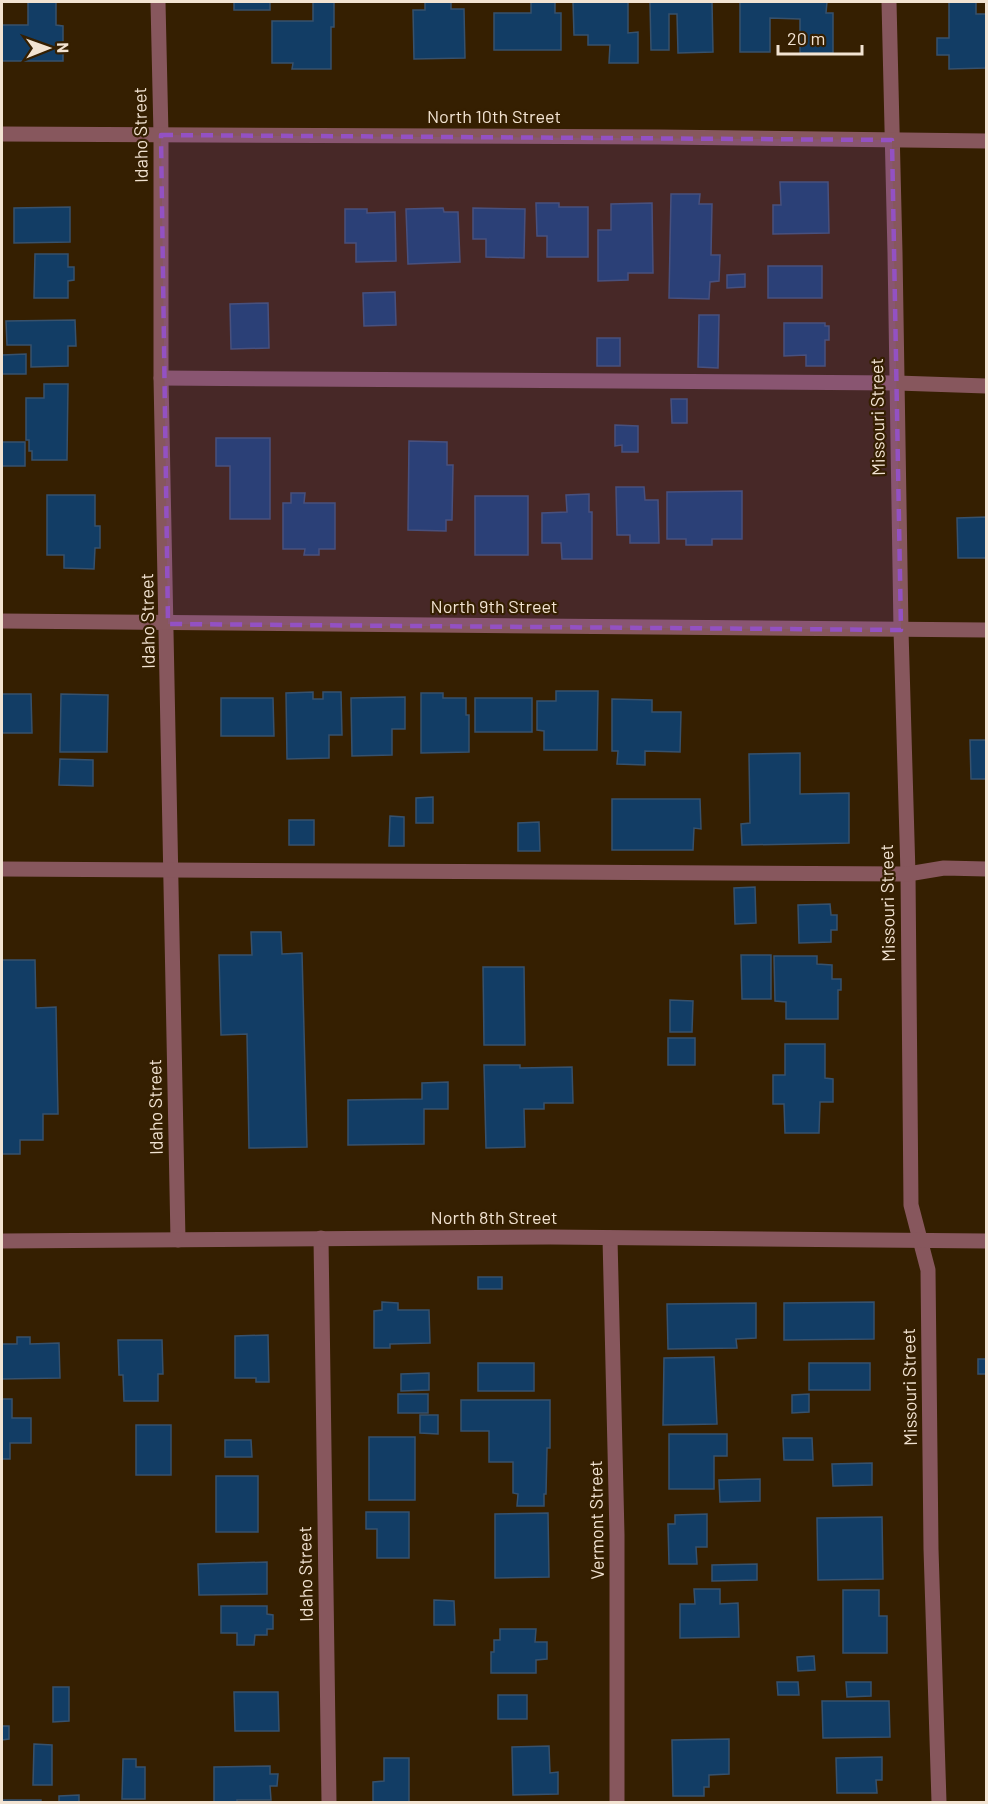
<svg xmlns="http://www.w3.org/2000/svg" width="988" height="1804" font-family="Barlow,sans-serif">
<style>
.building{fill:#123d65;stroke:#37516c;stroke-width:1.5}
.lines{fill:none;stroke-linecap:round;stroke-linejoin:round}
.minor{stroke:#87575d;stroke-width:15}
.marked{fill:#9351c3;fill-opacity:0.2;stroke:#9351c3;stroke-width:4.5;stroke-dasharray:12 8;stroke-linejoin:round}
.labels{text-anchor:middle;stroke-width:4.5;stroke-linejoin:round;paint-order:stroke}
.street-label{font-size:18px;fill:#f2e3d2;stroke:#351f01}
</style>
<rect width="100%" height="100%" fill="#351f01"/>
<g class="building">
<path d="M28 2H56V25L63 26V61H2V25H28Z"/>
<rect x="234" y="2" width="36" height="8"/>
<path d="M313 2H334V27H331V69H292L293 63H272V21H313Z"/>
<path d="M425 2H451V9H464L465 58 414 59 413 10H425Z"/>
<path d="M531 2H555V13H561V50H494V13H531Z"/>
<path d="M573 2H628V33L638 32V63H609L610 45H588V35H574Z"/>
<path d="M650 2H712L713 52 678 53 677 14H669V50H651Z"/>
<path d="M740 2H827L826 13H833V53H800V19L770 18V52H740Z"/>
<path d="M949 2H976V14H986V68L949 69V55H937V38H949Z"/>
<path d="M780 182H828L829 233 773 234V205H781Z"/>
<path d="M671 194H700L699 204H712L711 255H720L719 281 710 282 709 299 669 298Z"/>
<path d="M536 203H559V207H588V257H547V236H537Z"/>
<path d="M652 203 653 273H628V280L598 281V230H611V204Z"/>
<path d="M70 207V242L14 243V208Z"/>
<path d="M443 208 444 212H458L460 262 408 264 406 209Z"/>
<path d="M473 208 525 209 524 258 486 257V239H473Z"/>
<path d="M345 209H367V213L395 212 396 261 356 262V243H345Z"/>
<path d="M35 254H68V267H74V280L68 281V298H34Z"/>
<rect x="768" y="266" width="54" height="32"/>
<path d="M745 274V287L727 288V275Z"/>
<path d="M395 292 396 325 364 326 363 293Z"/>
<path d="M268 303 269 348 231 349 230 304Z"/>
<path d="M699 315H719L718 368 698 367Z"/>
<path d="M75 320 76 346H68V366L31 367V345H7L6 321Z"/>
<path d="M784 323H825V326H829V340H825V366H806V355L784 356Z"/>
<rect x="597" y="338" width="23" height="28"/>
<path d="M26 354V374H2V355Z"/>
<path d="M44 384H68L67 460H32V451H29V440H26V398H44Z"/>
<path d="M671 399H687V423H672Z"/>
<path d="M615 425 638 426V452H622V445L615 446Z"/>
<path d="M216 438H270V519H230V466H216Z"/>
<path d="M409 441 447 442V465H453L452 520H446V531L408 530Z"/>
<rect x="2" y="442" width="23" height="24"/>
<path d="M616 487H644L645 500H658L659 543H630V535H617Z"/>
<path d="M742 491V539H712V545H686V539H667V492Z"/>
<path d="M291 493H305L304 503H335V549H319V555H304L305 549H283V503H291Z"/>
<path d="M589 494V512H592V559H562L561 543H542V513L567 512 566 495Z"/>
<path d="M47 495H95V526H100V548H95L94 569 64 568V555H47Z"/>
<rect x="475" y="496" width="53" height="59"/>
<path d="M986 517V558H958L957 518Z"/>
<path d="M556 691H598L597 750H544V731L537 730V701H556Z"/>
<path d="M313 692V699H323V692H341L342 735H329V758L287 759 286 693Z"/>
<path d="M421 693H443V698H466V715H469V752L421 753Z"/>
<path d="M2 694H31L32 733H2Z"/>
<path d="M61 694 108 695 107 752H60Z"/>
<path d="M405 697V729H392V755L352 756 351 698Z"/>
<path d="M221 698H273L274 736H221Z"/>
<rect x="475" y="698" width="57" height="34"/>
<path d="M612 699 652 700V712H681L680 752 645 751V765L617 764 618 751H612Z"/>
<path d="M970 740H986V779H971Z"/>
<path d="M800 753V794L849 793V843L742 845 741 824 750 823 749 754Z"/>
<path d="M60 759 93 760V786L59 785Z"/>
<path d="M433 797V823H416V798Z"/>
<path d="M612 799H700L701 829 694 828 693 850H612Z"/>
<path d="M390 816 404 817V846H389Z"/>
<rect x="289" y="820" width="25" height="25"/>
<path d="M539 822 540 851H518V823Z"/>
<path d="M755 887 756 923 735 924 734 888Z"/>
<path d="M830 904 831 915H837V930H831V942L799 943 798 905Z"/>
<path d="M251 932H281L282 954 302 953 307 1147 249 1148 247 1034 221 1035 219 955H252Z"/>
<path d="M741 955H771V999H742Z"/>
<path d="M774 956H817V964L832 965V979H841V990H838V1019H786V1002L775 1001Z"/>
<path d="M2 960H35L36 1008 56 1007 58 1114H43V1140H20V1154H2Z"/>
<path d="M483 967H524L525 1045H484Z"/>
<path d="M670 1000 693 1001 692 1032H670Z"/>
<rect x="668" y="1038" width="27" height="27"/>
<path d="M785 1044H825V1078L833 1079V1102H820L819 1133H785L784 1104H773V1075H785Z"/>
<path d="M484 1065H520V1068L572 1067 573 1103H544V1109H524L525 1147 486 1148Z"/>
<path d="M448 1082V1109H424V1144L348 1145V1100L422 1099V1083Z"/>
<rect x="478" y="1277" width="24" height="12"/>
<path d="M382 1302 398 1303V1310H429L430 1343 390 1344V1348H374V1311L382 1310Z"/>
<path d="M874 1302V1339L784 1340V1303Z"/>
<path d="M756 1303V1338L736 1339 737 1348 668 1349 667 1304Z"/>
<path d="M268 1335 269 1382H256V1378H235V1336Z"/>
<path d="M17 1337H30V1344L59 1343 60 1378 2 1379V1344H17Z"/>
<path d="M118 1340H162L163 1374H158V1401H124L123 1375H119Z"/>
<path d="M714 1357 717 1424 663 1425 664 1358Z"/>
<rect x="978" y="1359" width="8" height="15"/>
<rect x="478" y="1363" width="56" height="28"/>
<rect x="809" y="1363" width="61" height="27"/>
<path d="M429 1373V1390L401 1391V1374Z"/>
<rect x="398" y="1394" width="30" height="19"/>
<path d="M809 1394V1412L792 1413V1395Z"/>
<path d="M2 1399H12V1418H31V1443H10V1459H2Z"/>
<path d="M461 1400H550V1448H547L546 1494H544V1506H517L518 1494 513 1493V1462H489V1431H461Z"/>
<path d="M420 1415H438V1434L420 1433Z"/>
<rect x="136" y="1425" width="35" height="50"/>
<path d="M669 1434H727V1456H714V1489H669Z"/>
<rect x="369" y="1437" width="46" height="63"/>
<path d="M783 1438H812L813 1460H784Z"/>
<path d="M225 1440H251L252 1457H225Z"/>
<path d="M872 1463V1485L833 1486 832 1464Z"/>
<rect x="216" y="1476" width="42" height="56"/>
<path d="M760 1479V1501L720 1502 719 1480Z"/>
<path d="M366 1512H409V1558H377V1529H366Z"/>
<path d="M548 1513 549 1577 495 1578V1514Z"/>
<path d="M707 1514V1547H696L697 1564H669L668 1524H675V1515Z"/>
<path d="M882 1517 883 1579 818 1580 817 1518Z"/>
<path d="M267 1562V1594L199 1595 198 1564Z"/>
<path d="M757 1564V1580L712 1581V1565Z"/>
<path d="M694 1589H720V1604L738 1603 739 1637 680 1638V1604H695Z"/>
<path d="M843 1590H879V1616H887V1653H843Z"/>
<path d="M434 1600 454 1601 455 1625H434Z"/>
<path d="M221 1606H267V1614L273 1615V1629H267V1635H255L254 1645H237V1633H221Z"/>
<path d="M500 1629H536L535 1642H547V1659L536 1660V1673H491V1652H494V1640H500Z"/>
<path d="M814 1656 815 1670 798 1671 797 1657Z"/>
<path d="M777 1682H798L799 1695H778Z"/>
<path d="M846 1682H871V1696L847 1697Z"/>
<path d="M53 1687H69V1721L53 1722Z"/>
<path d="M234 1692H278L279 1731H235Z"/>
<rect x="498" y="1695" width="29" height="24"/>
<path d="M822 1701H889L890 1737 823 1738Z"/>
<path d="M2 1726H9V1739L2 1740Z"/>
<path d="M729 1739V1774L709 1775V1787H704V1796H673L672 1740Z"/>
<path d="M34 1744 52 1745V1785H33Z"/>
<path d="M549 1746 550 1773 558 1772V1794L513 1795 512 1747Z"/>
<path d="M882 1757V1780H876L877 1793H837L836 1758Z"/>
<path d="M384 1758H409V1802H373V1782L384 1781Z"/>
<path d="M123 1759H136V1767H145V1799H122Z"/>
<path d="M270 1766V1774H278L277 1786H270L271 1800H237V1802H214V1767Z"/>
<path d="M79 1795V1802H59V1796Z"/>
<rect x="2" y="1800" width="39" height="2"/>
</g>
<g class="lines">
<g class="minor">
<path d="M158 2 161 135V378L178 1240"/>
<path d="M889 2 895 253 901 630 908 874 911 1205 928 1270 931 1549 939 1802"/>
<path d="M2 134 660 137 986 141"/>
<path d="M161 378 897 383 986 386"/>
<path d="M2 621 986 630"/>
<path d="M2 869 908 874 944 868 986 869"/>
<path d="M321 1238 329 1802"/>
<path d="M610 1238 617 1535V1802"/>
<path d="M2 1241 550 1237 986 1241"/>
</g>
</g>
<path class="marked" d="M161 135 892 140 901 630 168 624Z"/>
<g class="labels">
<g class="street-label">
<text x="494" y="123">North 10th Street</text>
<text transform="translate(141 135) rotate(-91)" y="6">Idaho Street</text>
<text transform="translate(878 417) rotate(-91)" y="6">Missouri Street</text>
<text x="494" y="613">North 9th Street</text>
<text transform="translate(148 621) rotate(-91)" y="6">Idaho Street</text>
<text transform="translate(888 903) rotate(-91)" y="6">Missouri Street</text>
<text transform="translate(156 1107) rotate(-91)" y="6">Idaho Street</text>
<text x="494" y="1224">North 8th Street</text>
<text transform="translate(910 1387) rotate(-91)" y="6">Missouri Street</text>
<text transform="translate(597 1520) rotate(-91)" y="6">Vermont Street</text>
<text transform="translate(306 1574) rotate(-91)" y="6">Idaho Street</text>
</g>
</g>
<rect width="988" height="1804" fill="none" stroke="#f2e3d2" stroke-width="6"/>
<g transform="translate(48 48) rotate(89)" stroke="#351f01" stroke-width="4.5" paint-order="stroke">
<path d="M0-4.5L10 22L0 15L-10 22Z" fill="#f2e3d2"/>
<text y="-9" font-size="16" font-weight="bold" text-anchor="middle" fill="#f2e3d2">N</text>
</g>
<path d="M778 45v9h84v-9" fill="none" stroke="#f2e3d2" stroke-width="3"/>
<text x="787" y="45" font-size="18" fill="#f2e3d2" stroke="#351f01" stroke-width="4.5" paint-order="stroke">20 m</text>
</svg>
